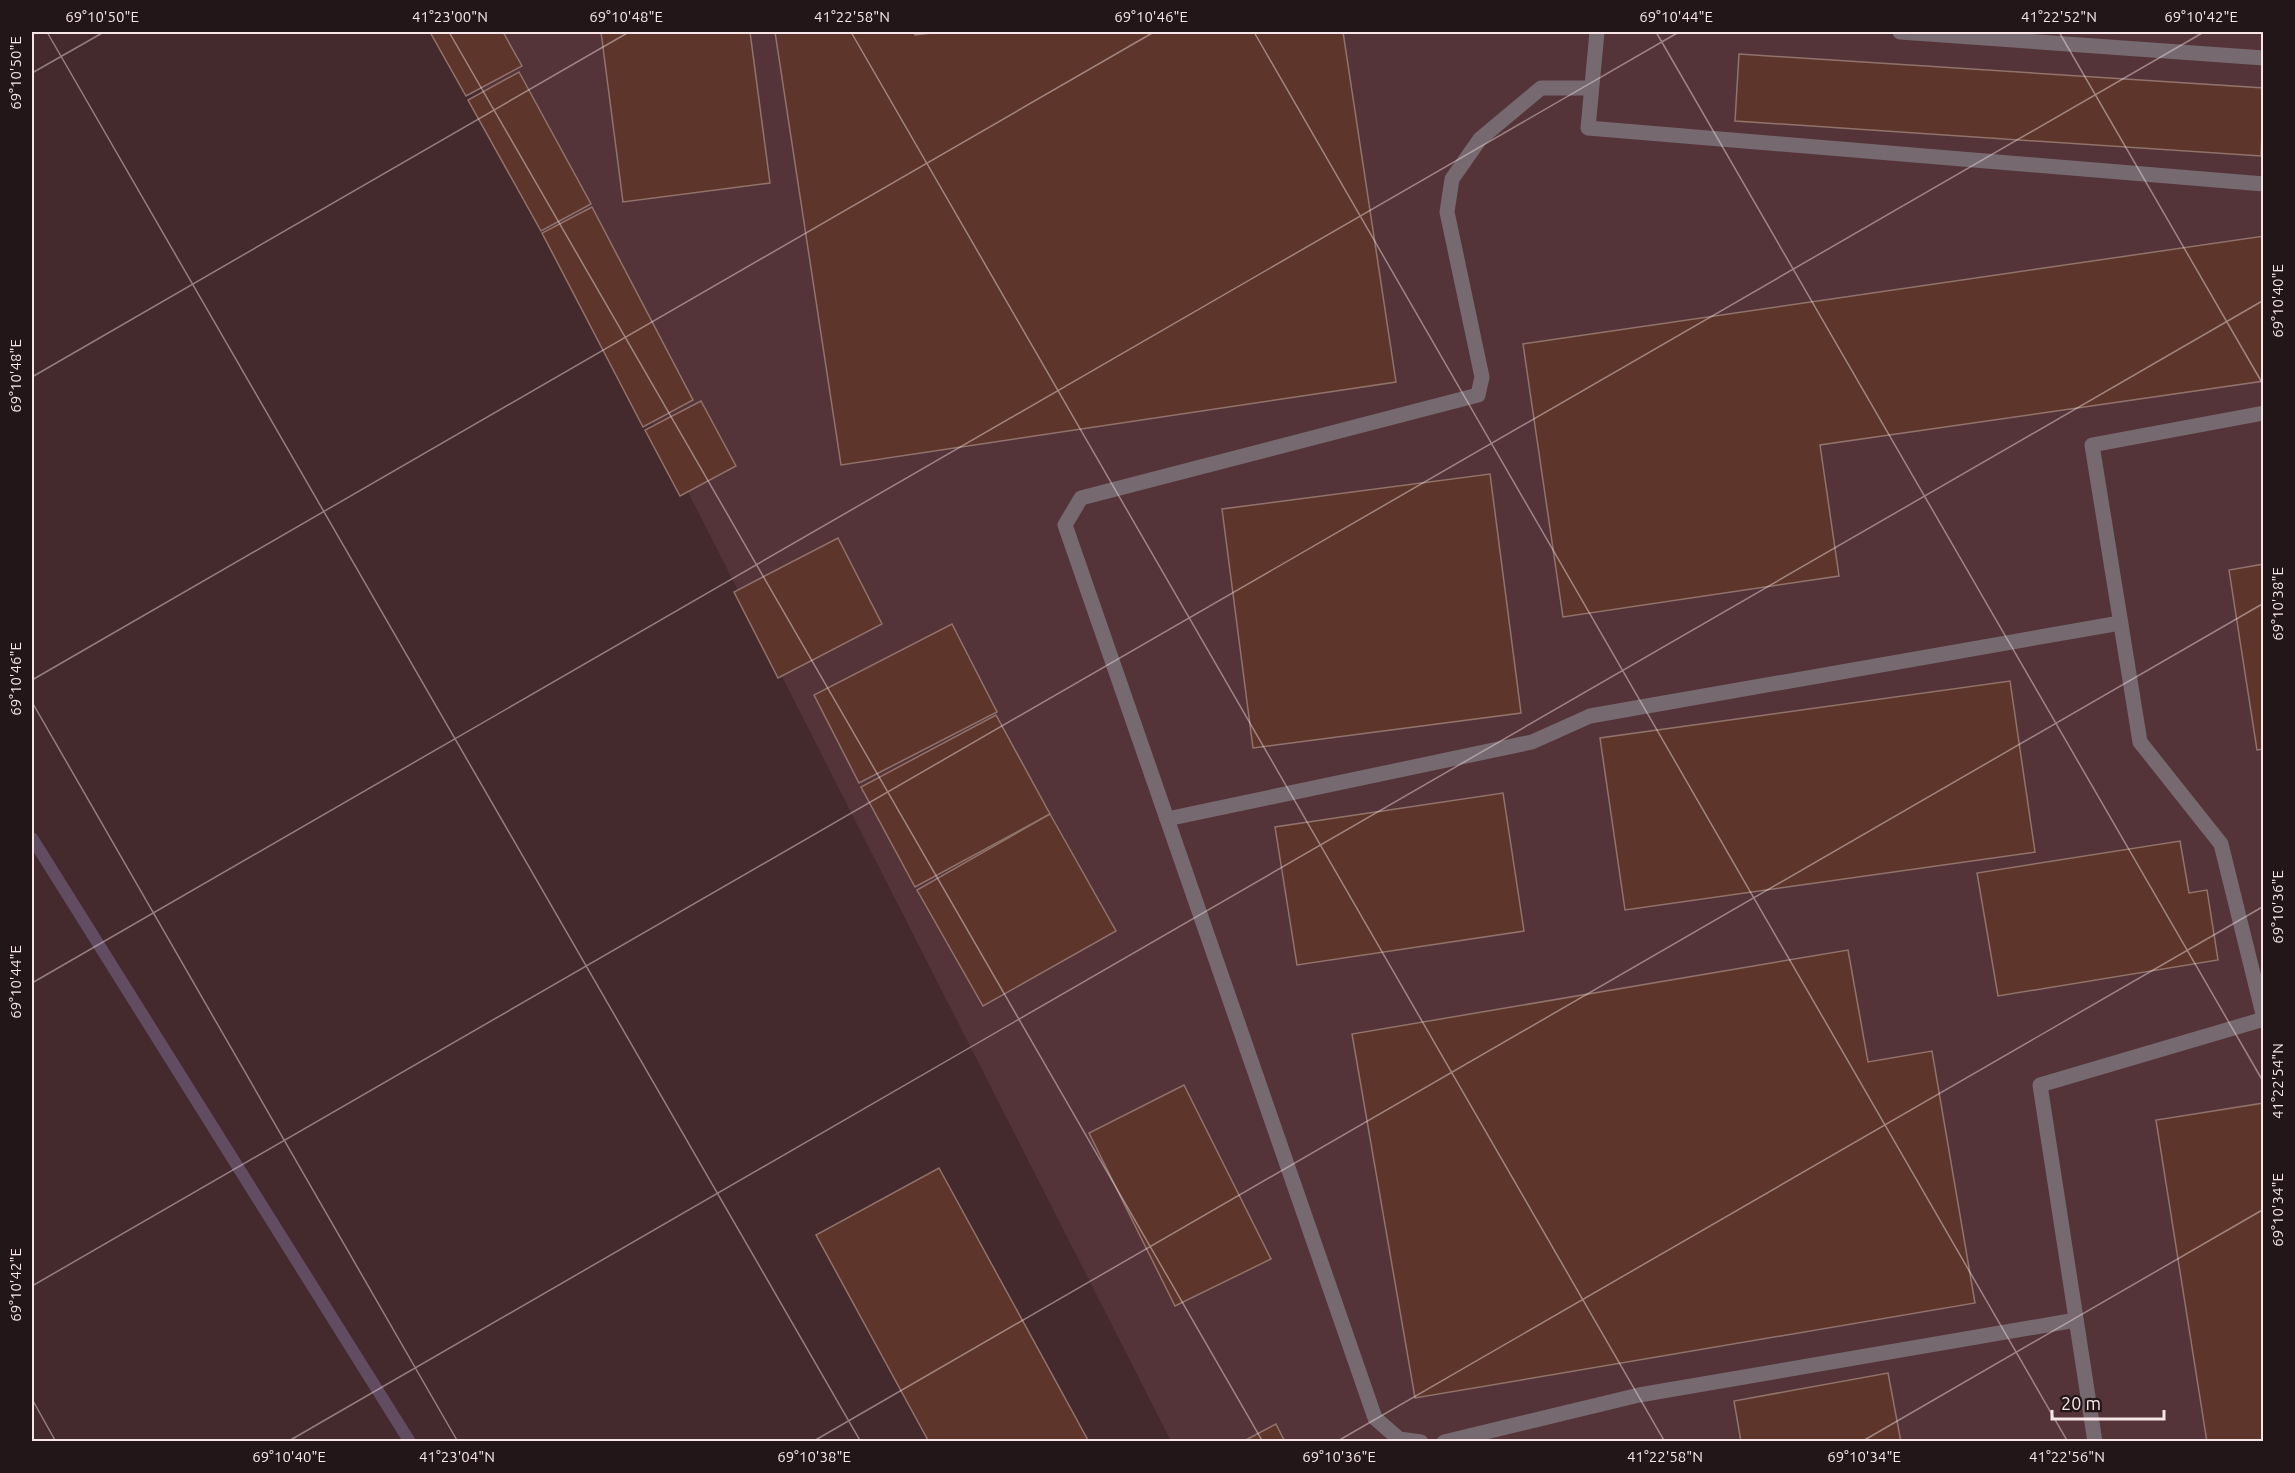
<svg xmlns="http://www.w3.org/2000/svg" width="2295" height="1473" font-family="Ubuntu,sans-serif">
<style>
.built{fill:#553439}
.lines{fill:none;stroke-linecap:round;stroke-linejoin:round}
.stream{stroke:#624c61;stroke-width:12}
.building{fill:#5e352b;stroke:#91736b;stroke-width:1.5}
.service{stroke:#766a70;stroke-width:15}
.ticks{fill:none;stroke:#f7e5e7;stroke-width:1.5;stroke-opacity:0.45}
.neatline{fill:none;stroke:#f7e5e7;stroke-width:2}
.ticks-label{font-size:15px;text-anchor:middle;fill:#f7e5e7}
</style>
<rect width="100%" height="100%" fill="#442a2d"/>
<path class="built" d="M454 32H2263V1441H1171Z"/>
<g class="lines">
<path class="stream" d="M32 838 410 1442"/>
</g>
<g class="building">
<path d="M430 32H503L522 66 466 96Z"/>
<path d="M601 32H750L770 183 623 202Z"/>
<path d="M775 32H914L915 35 940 32H1343L1396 382 841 465Z"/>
<path d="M1739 54 2264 88 2261 156 1735 121Z"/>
<path d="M519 72 591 204 541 231 468 100Z"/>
<path d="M592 207 693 400 643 427 542 233Z"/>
<path d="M2264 236V381L1820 445 1839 576 1563 617 1523 344Z"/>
<path d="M701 401 736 466 680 496 645 430Z"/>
<path d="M1490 474 1521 713 1253 748 1222 509Z"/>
<path d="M838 538 882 624 778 678 734 592Z"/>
<path d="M2264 564V749L2257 750 2229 570Z"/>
<path d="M952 624 997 712 859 783 814 695Z"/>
<path d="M2010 681 2035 852 1625 910 1600 738Z"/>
<path d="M996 715 1050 814 915 887 861 787Z"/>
<path d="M1503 793 1524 931 1297 965 1275 827Z"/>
<path d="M1050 814 1116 931 983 1006 917 890Z"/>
<path d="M2180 841 2189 893 2207 890 2218 960 1998 996 1977 873Z"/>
<path d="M1848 950 1868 1062 1932 1051 1975 1303 1415 1398 1352 1034Z"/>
<path d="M1184 1085 1271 1259 1175 1306 1089 1133Z"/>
<path d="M2264 1103V1442H2207L2156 1120Z"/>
<path d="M939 1168 1089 1442H929L816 1235Z"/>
<path d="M1888 1373 1901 1442H1741L1734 1401Z"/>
<path d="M1276 1424 1285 1442H1242Z"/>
</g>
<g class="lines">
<g class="service">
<path d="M1597 32 1588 128 2264 184"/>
<path d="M1900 32 2264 58"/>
<path d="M2264 413 2092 445 2140 742 2221 844 2264 1018"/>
<path d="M1167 819 1532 742 1590 716 2120 623"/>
<path d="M1421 1442 1399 1439 1375 1418 1065 525 1081 498 1478 395 1482 377 1447 212 1452 179 1480 139 1541 88H1591"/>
<path d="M1444 1442 1639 1395 2076 1320"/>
<path d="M2095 1442 2040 1085 2264 1019"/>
</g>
</g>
<path class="ticks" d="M47 32 861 1442M449 32 1263 1442M851 32 1665 1442M1254 32 2068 1442M1656 32 2264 1083M2059 32 2264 386M32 73 104 32M32 377 629 32M32 680 1154 32M32 702 458 1442M32 983 1679 32M32 1286 2204 32M32 1399 56 1442M287 1442 2264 300M812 1442 2264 603M1336 1442 2264 906M1861 1442 2264 1209"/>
<rect width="2295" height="1473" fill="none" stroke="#221618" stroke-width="66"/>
<path d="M2052 1410v9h112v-9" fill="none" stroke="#f7e5e7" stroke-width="3"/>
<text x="2061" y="1410" font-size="18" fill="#f7e5e7" stroke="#221618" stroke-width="4.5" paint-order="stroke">20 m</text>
<rect x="33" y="33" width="2229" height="1407" class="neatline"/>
<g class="ticks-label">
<text x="102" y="22">69°10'50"E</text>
<text x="450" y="22">41°23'00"N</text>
<text x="626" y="22">69°10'48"E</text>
<text x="852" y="22">41°22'58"N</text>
<text x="1151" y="22">69°10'46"E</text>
<text x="1676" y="22">69°10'44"E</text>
<text x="2059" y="22">41°22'52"N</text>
<text x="2201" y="22">69°10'42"E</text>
<text transform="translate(16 73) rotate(-90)" y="5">69°10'50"E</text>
<text transform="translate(2278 301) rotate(-90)" y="5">69°10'40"E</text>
<text transform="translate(16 376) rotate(-90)" y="5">69°10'48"E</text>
<text transform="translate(2278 604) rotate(-90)" y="5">69°10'38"E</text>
<text transform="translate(16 679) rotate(-90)" y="5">69°10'46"E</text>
<text transform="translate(2278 907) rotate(-90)" y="5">69°10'36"E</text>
<text transform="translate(16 982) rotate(-90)" y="5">69°10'44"E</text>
<text transform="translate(2278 1081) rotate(-90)" y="5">41°22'54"N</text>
<text transform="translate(2278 1210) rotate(-90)" y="5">69°10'34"E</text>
<text transform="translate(16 1285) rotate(-90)" y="5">69°10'42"E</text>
<text x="289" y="1462">69°10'40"E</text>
<text x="457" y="1462">41°23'04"N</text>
<text x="814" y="1462">69°10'38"E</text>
<text x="1339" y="1462">69°10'36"E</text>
<text x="1665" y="1462">41°22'58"N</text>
<text x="1864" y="1462">69°10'34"E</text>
<text x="2067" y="1462">41°22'56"N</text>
</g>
</svg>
